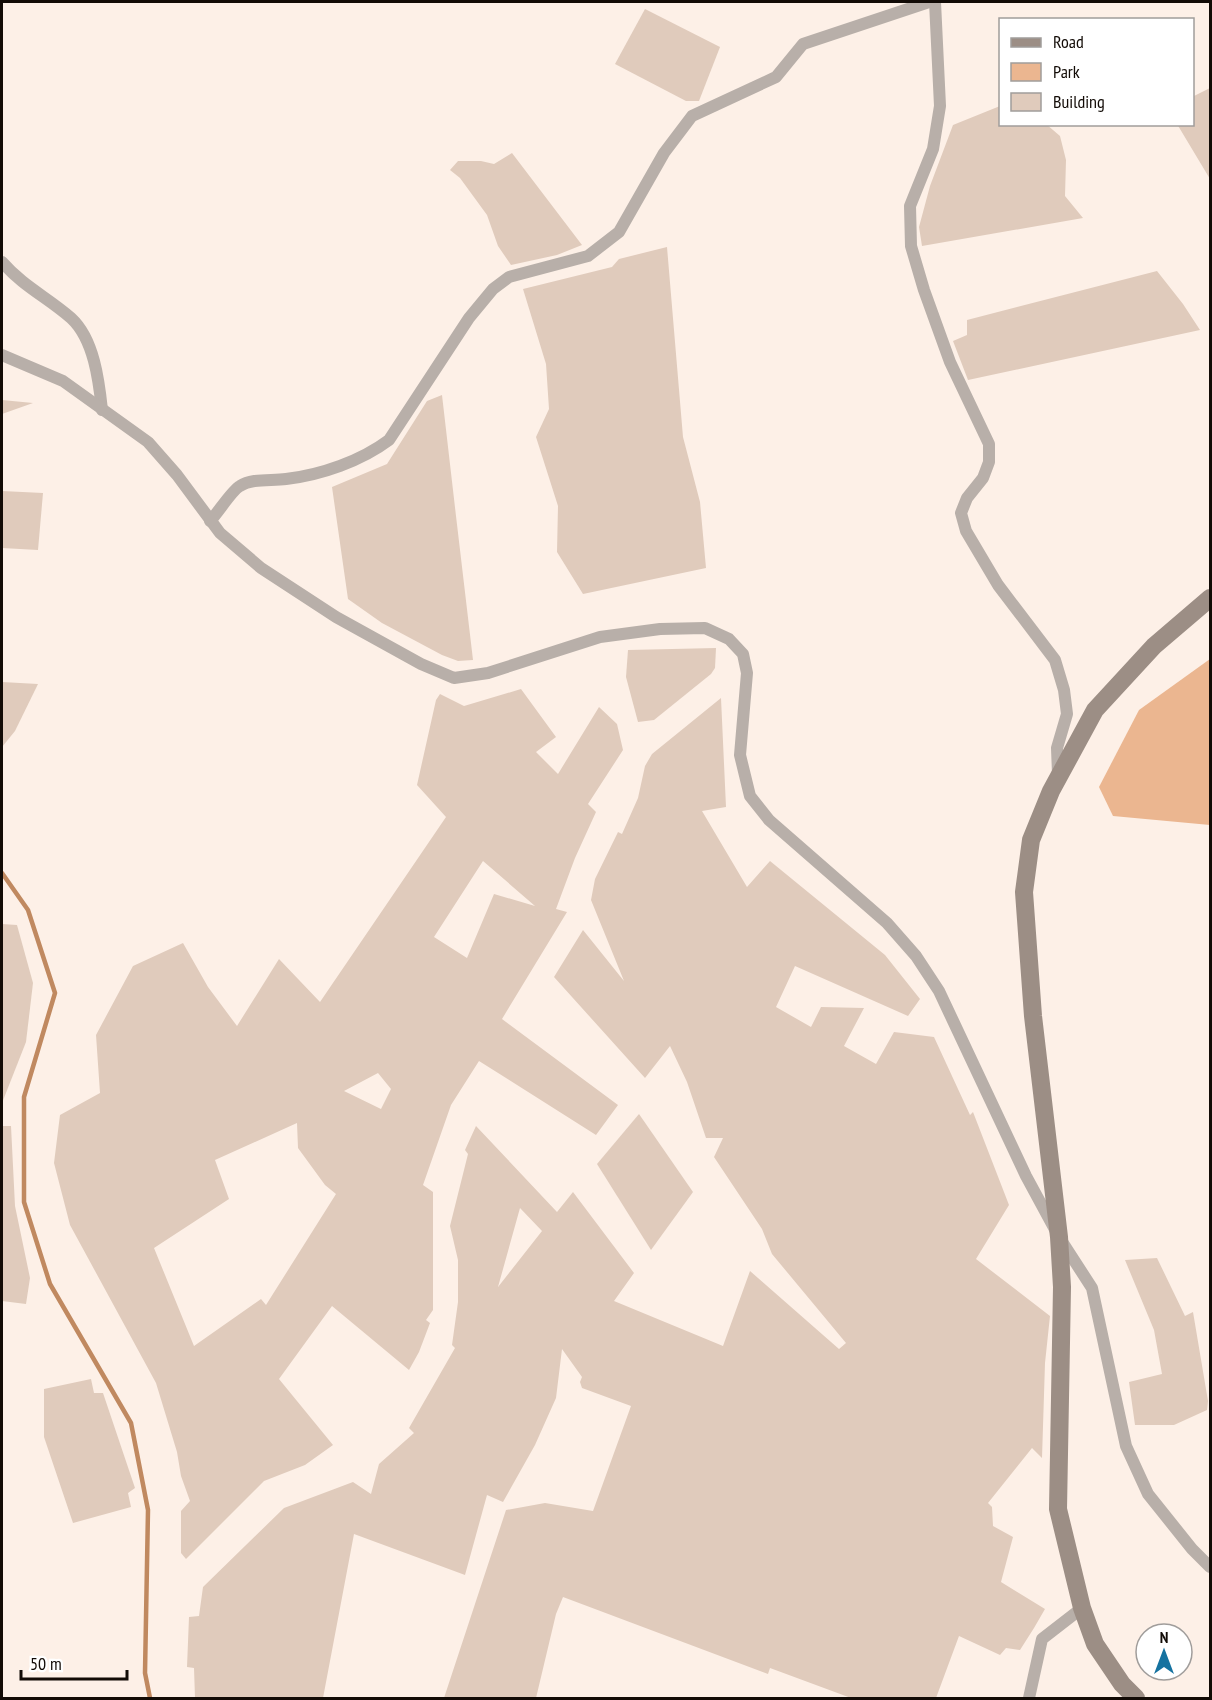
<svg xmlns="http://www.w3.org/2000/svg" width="1212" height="1700" font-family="'PT Sans Narrow',sans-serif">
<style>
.green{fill:#ebb690}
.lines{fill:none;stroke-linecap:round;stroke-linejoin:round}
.stream{stroke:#c08960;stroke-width:4.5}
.building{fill:#e0cbbc;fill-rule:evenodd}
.street{stroke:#b8afa9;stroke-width:12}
.secondary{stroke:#9c8e85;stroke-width:18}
</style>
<rect width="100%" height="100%" fill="#fdf0e7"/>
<path class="green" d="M1210 659V825L1113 816 1099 787 1139 710Z"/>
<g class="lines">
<path class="stream" d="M2 873 28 910 55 993 24 1097V1202L50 1284 131 1423 148 1510 145 1673 150 1698"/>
</g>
<g class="building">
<path d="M645 9 720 47 699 101H686L615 64Z"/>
<path d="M1210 88V179L1177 124H1192V97Z"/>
<path d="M1000 106V124H1046L1060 136 1066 160 1065 196 1083 218 922 246 919 227 930 186 953 125Z"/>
<path d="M512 153 582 245 557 255 511 265 498 246 487 215 460 178 450 170 458 161H481L494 164Z"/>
<path d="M667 247 683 437 700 502 706 568 583 594 557 552 558 506 536 437 549 409 546 364 523 289 612 267 619 259Z"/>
<path d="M1157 271 1183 304 1200 330 968 380 953 341 967 335V320Z"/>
<path d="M442 395 456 516 473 660 458 661 442 655 382 623 348 599 332 487 387 464 427 401Z"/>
<path d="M2 400 33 403 2 414Z"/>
<path d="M2 491 43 493 38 550 2 548Z"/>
<path d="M716 648 715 668 711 674 654 720 638 722 626 677 628 650Z"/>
<path d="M2 682 38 684 15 731 2 747Z"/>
<path d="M521 689 556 737 536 752 558 774 599 707 617 724 623 750 588 804 596 812 575 858 556 909 567 912 502 1019 618 1105 596 1135 479 1061 451 1105 423 1185 433 1192V1310L426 1320 430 1323 419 1352 409 1370 332 1306 279 1379 333 1445 305 1465 264 1481 186 1559 181 1553V1511L190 1501 181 1476 177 1452 156 1383 70 1225 54 1163 60 1115 100 1093 96 1035 133 966 183 943 208 987 237 1026 279 959 320 1002 446 817 417 785 436 700 440 694 464 706ZM483 861 535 906 494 894 467 958 434 937ZM378 1073 391 1089 381 1109 344 1091ZM297 1123 298 1148 325 1185 336 1194 266 1305 261 1299 194 1346 154 1248 229 1199 215 1160Z"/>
<path d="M721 698 726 807 702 811 747 887 770 861 885 955 920 999 908 1016 795 966 776 1007 811 1027 821 1007 864 1008 844 1046 876 1064 894 1032 934 1037 970 1115 973 1112 1009 1205 976 1259 1050 1316 1045 1363 1042 1458 1032 1448 988 1503 992 1507 993 1526 1013 1537 1001 1582 1045 1609 1034 1628 1020 1650 1006 1648 1000 1655 959 1636 936 1698H851L770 1668 768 1674 563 1597 556 1614 536 1698H444L506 1510 545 1503 593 1511 631 1406 582 1388 580 1382 582 1377 562 1349 556 1398 535 1445 503 1502 487 1495 465 1575 354 1534 323 1698H195L194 1668 187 1667 189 1617 199 1616 203 1587 284 1508 353 1482 371 1494 379 1464 414 1433 409 1428 455 1348 452 1345 458 1302V1260L450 1226 468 1154 465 1150 476 1126 557 1212 573 1192 634 1273 614 1301 723 1346 750 1271 839 1349 846 1343 772 1254 762 1229 714 1157 723 1138H706L687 1082 670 1046 645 1078 554 977 583 930 624 981 591 900 595 879 618 832 622 834 638 798 645 766 652 754ZM520 1208 542 1231 498 1287Z"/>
<path d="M2 924 17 925 33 983 26 1042 2 1103Z"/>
<path d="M639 1114 693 1192 651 1250 597 1164Z"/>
<path d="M2 1126H11L15 1206 30 1278 26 1304 2 1301Z"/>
<path d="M1157 1258 1185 1316 1193 1312 1208 1401 1207 1410 1174 1425H1135L1129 1382 1162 1374 1154 1330 1125 1260Z"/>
<path d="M91 1379 94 1393H103L135 1488 128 1493 131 1507 73 1523 44 1437V1389Z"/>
</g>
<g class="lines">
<g class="street">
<path d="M935 2 940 106 933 149 910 206 911 246 924 290 950 362 989 444V462L983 478 967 498 961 513 966 531 998 585 1055 660 1064 690 1067 714 1057 748 1058 774"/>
<path d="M2 262C24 287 47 297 71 318 94 339 99 381 102 410"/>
<path d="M2 355 63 381 148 442 177 475 220 533 261 568 336 617 421 664 454 678 488 673 600 637 660 629 705 628 729 639 743 654 747 673 740 755 750 796 769 820 887 923 916 956 939 991 1026 1176 1059 1237 1092 1288 1126 1446 1148 1494 1192 1549 1210 1567"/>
<path d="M210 521C218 513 232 490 240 486 252 478 271 481 286 479 321 475 361 461 389 440L469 318 493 289 509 277 588 256 619 232 664 153 692 116 776 77 803 44 929 2"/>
<path d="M1029 1698 1042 1639 1082 1608"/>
</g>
<path class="secondary" d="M1136 1698 1122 1684 1095 1644 1082 1608 1058 1509 1062 1287 1059 1237 1033 1016 1024 892 1031 840 1051 791 1095 710 1154 646 1210 598"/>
</g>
<rect width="1212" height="1700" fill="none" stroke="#120b06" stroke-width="6"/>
<rect x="999" y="18" width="195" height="108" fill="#ffffff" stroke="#a09d9b" stroke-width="1.5"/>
<rect x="1011" y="38" width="30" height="9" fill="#9c8e85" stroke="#a09d9b" stroke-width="1.5"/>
<text x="1053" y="48" font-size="18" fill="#120b06">Road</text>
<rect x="1011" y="63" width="30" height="18" fill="#ebb690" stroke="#a09d9b" stroke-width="1.5"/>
<text x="1053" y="78" font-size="18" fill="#120b06">Park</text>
<rect x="1011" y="93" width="30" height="18" fill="#e0cbbc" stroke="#a09d9b" stroke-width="1.5"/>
<text x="1053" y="108" font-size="18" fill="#120b06">Building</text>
<g transform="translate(1164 1652)"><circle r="28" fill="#ffffff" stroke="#a09d9b" stroke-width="1.5"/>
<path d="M0-4.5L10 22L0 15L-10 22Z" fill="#1572a0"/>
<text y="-9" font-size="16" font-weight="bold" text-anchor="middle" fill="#120b06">N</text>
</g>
<path d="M21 1670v9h106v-9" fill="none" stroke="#120b06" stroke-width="3"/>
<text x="30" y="1670" font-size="18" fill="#120b06" stroke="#ffffff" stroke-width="4.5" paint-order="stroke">50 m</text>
</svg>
